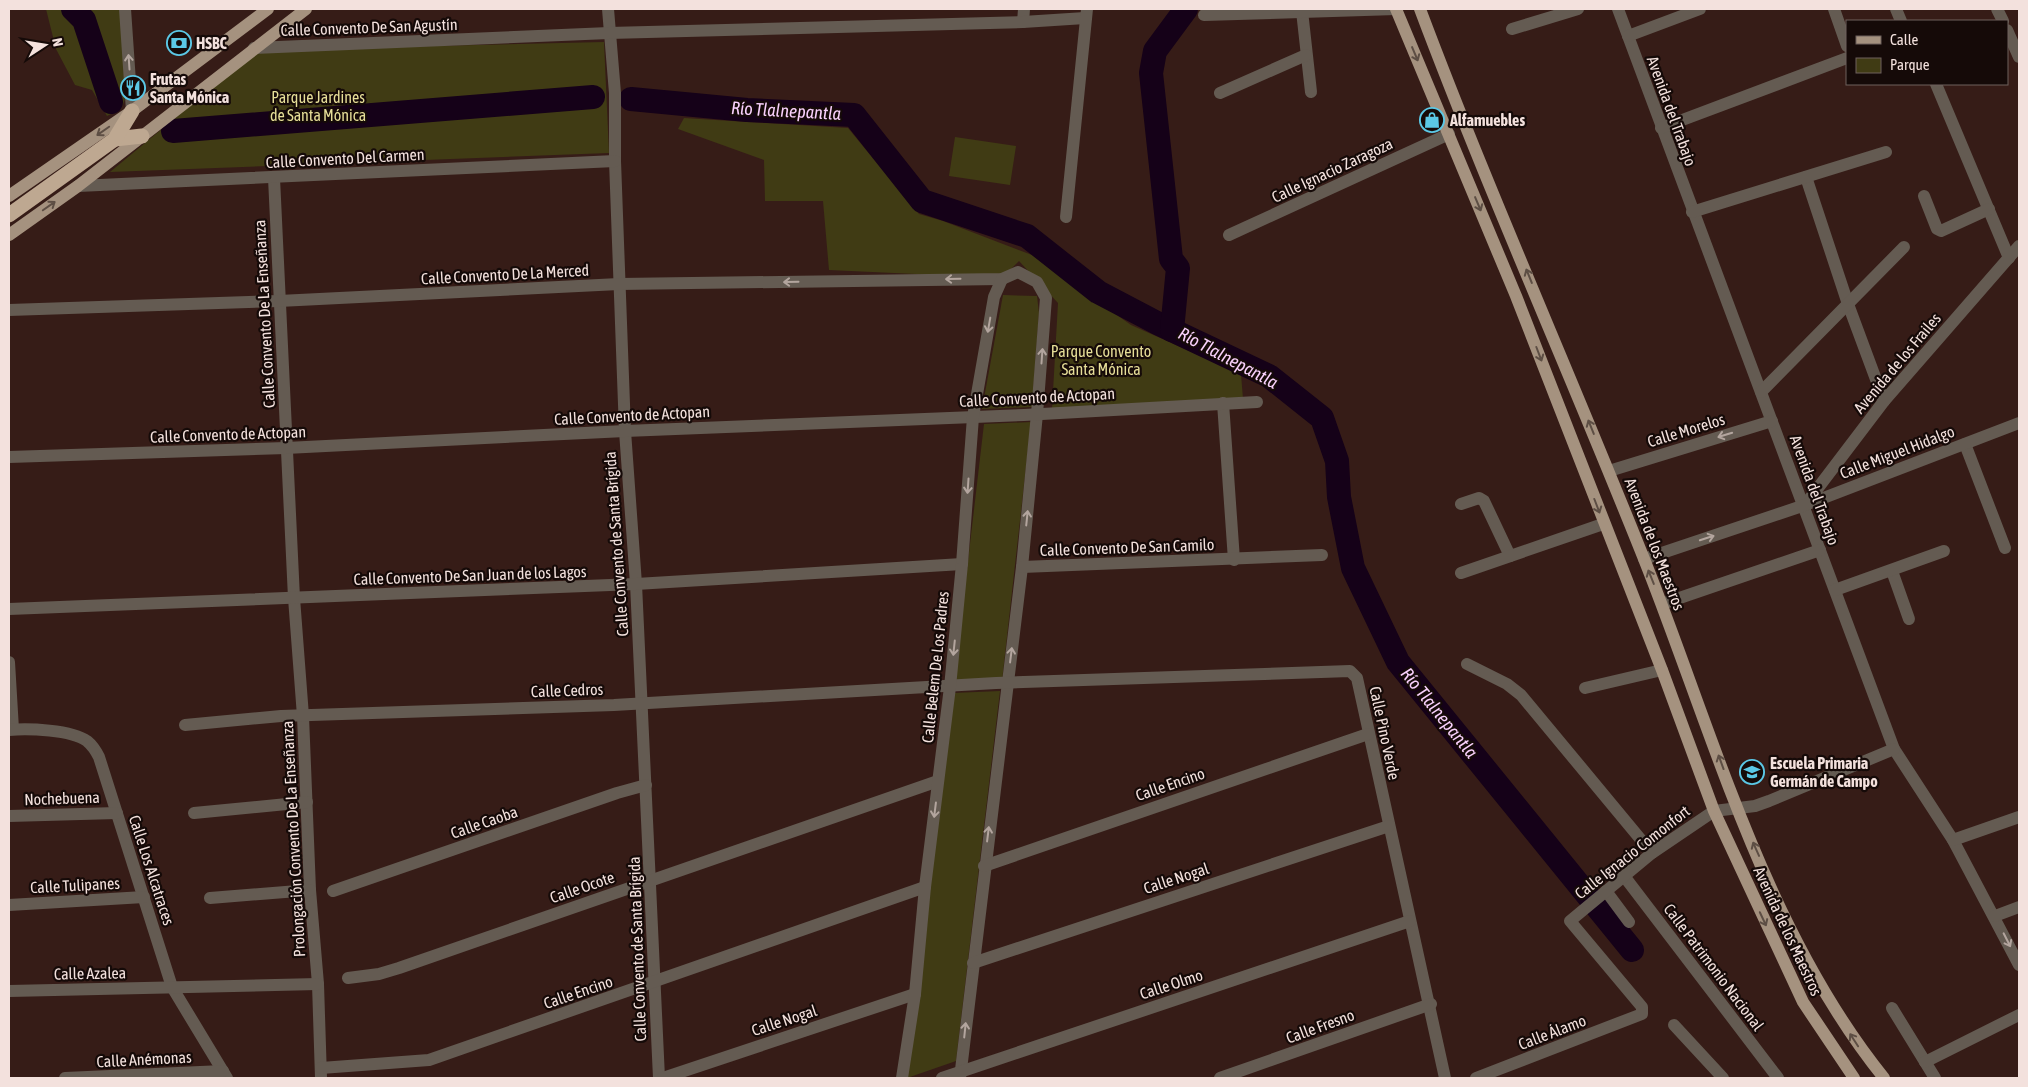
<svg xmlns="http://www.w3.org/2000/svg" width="2028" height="1087" font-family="'Asap Condensed',sans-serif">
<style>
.green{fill:#403b14}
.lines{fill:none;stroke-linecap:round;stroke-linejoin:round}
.river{stroke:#150118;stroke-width:24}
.minor{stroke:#645b52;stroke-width:12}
.major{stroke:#a5927f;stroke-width:12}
.highway{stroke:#bea891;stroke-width:15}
.oneway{stroke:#5d4e44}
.oneway2{stroke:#b3a59e}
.labels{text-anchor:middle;stroke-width:4.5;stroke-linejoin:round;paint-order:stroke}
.street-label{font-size:16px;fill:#f3e1dd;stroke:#150a08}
.poi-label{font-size:16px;font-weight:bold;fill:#f3e1dd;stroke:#150a08;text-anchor:start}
.park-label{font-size:16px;fill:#e6de98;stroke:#150a08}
.water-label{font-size:18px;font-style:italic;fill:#f9d1fc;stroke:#150a08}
</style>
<rect width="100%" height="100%" fill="#361c17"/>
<g class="green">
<path d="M46 9H122L126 97 121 109 107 116 92 90 75 85 56 49Z"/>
<path d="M604 42 609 153 110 172 257 50Z"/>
<path d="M684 118 848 128 919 214 943 221 1032 255 1131 325 1241 374 1243 399 1052 409 1058 303 1019 261 1002 278 829 270 823 201H765L764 160 678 129Z"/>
<path d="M955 137 1016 146 1010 185 949 176Z"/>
<path d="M1003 295 1037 296 1039 313 1032 407 982 409Z"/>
<path d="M1031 422 1002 681H954L984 424Z"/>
<path d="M1000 691 956 1061 907 1078 953 693Z"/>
</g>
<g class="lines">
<g class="river">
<path d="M73 9 84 20 111 102"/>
<path d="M631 99 747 110 854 115 922 201 1027 236 1098 292 1157 323 1269 376 1322 418 1337 461 1339 497 1353 568 1398 662 1632 950"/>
<path d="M173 131 593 97"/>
<path d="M1172 330 1178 268 1171 259 1151 73 1155 51 1186 9"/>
</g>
<g class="minor">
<path d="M125 9 132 111"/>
<path d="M608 9 615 93V161L625 431 636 584 659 1078"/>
<path d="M1618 9 1894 749 1953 840 2019 965"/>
<path d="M1834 9 1847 46"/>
<path d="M1896 9 1901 21"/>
<path d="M1997 9 2003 21"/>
<path d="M1302 11 1311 92"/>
<path d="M1204 15 1396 9"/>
<path d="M1023 22 1024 9"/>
<path d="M1512 29 1578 9"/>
<path d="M2007 30 2019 57"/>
<path d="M1628 36 1700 9"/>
<path d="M254 48 609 33 1023 22 1085 18"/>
<path d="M1936 84 2009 258"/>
<path d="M1220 93 1306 55"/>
<path d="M1661 128 1847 58"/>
<path d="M1806 177 1848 304 1884 401"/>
<path d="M274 178 294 598 303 716 310 890 318 984 321 1078"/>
<path d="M78 186 615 161"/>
<path d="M1924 196 1937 229 1941 231 1989 209"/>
<path d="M1692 212 1886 152"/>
<path d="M1066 217 1087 9"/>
<path d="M1229 235 1449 134"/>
<path d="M9 310 279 301 619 284 1002 279 1018 272 1037 282 1046 298 1037 414 1022 567 960 1078"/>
<path d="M1761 392 1904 247"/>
<path d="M1223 403 1234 560"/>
<path d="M1965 444 2005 548"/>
<path d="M9 457 286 448 625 431 1024 415 1257 402"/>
<path d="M1609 471 1772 421"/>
<path d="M1461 504 1479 498 1484 501 1510 556"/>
<path d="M1805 505 1884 401 2019 246"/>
<path d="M1644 559 1805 505 2019 423"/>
<path d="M1022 567 1322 555"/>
<path d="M1892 571 1909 619"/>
<path d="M1461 573 1603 524"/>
<path d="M1835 590 1944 551"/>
<path d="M1662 604 1820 550"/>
<path d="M9 609 636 584 962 564"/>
<path d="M9 662 13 729"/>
<path d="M1467 664 1507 684 1521 695 1652 853"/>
<path d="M1585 688 1662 670"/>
<path d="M185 725 281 716 614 705 996 683 1350 671 1357 678 1445 1078"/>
<path d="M9 730C28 728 72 730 87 741 92 745 96 751 99 757L172 987 227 1078"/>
<path d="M194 813 307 802"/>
<path d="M9 816 117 813"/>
<path d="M1953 840 2019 817"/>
<path d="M984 866 1368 734"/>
<path d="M1624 876 1778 1078"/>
<path d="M333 891 617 793 646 785"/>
<path d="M1606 891 1629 922"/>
<path d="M210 898 310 890"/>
<path d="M9 905 144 897"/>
<path d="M1995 916 2019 907"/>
<path d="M973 963 1389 826"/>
<path d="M348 978 379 974 399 968 938 781"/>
<path d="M9 991 318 984"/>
<path d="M1892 1008 1935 1078"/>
<path d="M1674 1025 1723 1078"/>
<path d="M1925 1062 2019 1015"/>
<path d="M321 1068 429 1060 925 887"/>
<path d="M65 1078 223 1071"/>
<path d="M663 1078 915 994"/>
<path d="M902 1078 915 994 925 887 950 687 962 564 973 417 994 297 1002 279"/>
<path d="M942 1078 1410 921"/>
<path d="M1220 1078 1431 1004"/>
<path d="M1476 1078 1642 1014V1007L1570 921 1652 853 1714 811 1755 806 1769 801 1894 749"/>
</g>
<g class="major">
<path d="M1396 9 1516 296 1662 670 1714 811 1803 1002 1854 1078"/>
<path d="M1420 9C1491 198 1574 382 1648 569 1715 740 1767 933 1884 1078"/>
<path d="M9 196 132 111 268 9"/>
<path d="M9 235 78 186 306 9"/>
</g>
<g class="highway">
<path d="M115 139 142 136"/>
<path d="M9 215 115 139 132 111"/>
</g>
</g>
<defs><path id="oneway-shaft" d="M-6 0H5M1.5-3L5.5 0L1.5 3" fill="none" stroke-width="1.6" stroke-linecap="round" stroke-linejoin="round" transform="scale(1.25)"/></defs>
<g class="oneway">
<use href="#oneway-shaft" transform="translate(1415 54) rotate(67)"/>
<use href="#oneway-shaft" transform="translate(103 131) rotate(145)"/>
<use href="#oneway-shaft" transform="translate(1478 204) rotate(67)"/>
<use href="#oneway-shaft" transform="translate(49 206) rotate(-35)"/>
<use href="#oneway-shaft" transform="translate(1529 276) rotate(-112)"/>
<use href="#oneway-shaft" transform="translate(1539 354) rotate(69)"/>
<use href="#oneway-shaft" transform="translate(1591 427) rotate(-112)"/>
<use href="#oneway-shaft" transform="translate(1597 506) rotate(69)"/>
<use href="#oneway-shaft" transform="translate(1651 577) rotate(-112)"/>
<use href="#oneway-shaft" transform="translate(1721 762) rotate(-110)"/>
<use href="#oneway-shaft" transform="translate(1756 849) rotate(-114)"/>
<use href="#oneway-shaft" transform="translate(1763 919) rotate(65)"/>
<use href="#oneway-shaft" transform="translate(1854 1040) rotate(-123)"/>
</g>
<g class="oneway2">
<use href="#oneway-shaft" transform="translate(129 62) rotate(-94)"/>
<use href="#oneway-shaft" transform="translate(953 279) rotate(179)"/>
<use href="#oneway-shaft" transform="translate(791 282) rotate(179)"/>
<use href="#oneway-shaft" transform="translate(989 325) rotate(100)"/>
<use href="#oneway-shaft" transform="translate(1042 356) rotate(-86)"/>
<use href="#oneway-shaft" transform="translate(1725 435) rotate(163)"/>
<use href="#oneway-shaft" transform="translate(968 486) rotate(94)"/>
<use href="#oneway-shaft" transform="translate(1027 518) rotate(-84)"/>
<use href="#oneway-shaft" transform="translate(1707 538) rotate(-18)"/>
<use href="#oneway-shaft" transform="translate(954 648) rotate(96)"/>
<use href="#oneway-shaft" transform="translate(1011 655) rotate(-83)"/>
<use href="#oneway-shaft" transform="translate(935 810) rotate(97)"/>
<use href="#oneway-shaft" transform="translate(988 834) rotate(-83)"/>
<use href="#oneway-shaft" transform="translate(2007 940) rotate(63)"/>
<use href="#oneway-shaft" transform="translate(965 1030) rotate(-84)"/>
</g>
<defs>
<symbol id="bank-ring" viewBox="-11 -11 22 22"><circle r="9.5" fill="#150a08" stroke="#5bc8e6" stroke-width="1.5"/><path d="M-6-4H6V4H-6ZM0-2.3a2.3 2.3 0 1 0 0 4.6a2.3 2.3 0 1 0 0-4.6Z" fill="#5bc8e6"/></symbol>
<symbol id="restaurant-ring" viewBox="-11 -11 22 22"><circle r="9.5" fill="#150a08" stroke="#5bc8e6" stroke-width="1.5"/><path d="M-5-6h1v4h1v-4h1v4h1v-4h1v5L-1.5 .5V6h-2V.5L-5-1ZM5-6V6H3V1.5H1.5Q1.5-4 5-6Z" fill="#5bc8e6"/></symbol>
<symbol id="shop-ring" viewBox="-11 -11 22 22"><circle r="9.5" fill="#150a08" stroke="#5bc8e6" stroke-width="1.5"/><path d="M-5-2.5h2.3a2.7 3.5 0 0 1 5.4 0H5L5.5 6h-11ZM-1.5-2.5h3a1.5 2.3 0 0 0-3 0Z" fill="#5bc8e6"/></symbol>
<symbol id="school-ring" viewBox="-11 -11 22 22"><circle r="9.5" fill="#150a08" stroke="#5bc8e6" stroke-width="1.5"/><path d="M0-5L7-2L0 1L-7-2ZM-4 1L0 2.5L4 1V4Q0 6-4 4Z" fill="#5bc8e6"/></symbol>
</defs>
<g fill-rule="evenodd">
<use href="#bank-ring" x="165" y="29" width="28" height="28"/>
<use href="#restaurant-ring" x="119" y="74" width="28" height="28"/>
<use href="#shop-ring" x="1418" y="106" width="28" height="28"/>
<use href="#school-ring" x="1738" y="758" width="28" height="28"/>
</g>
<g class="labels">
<g class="street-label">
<text transform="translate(369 27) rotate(-2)" y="6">Calle Convento De San Agustín</text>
<text transform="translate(1672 111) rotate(70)" y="6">Avenida del Trabajo</text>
<text transform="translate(345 158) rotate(-3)" y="6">Calle Convento Del Carmen</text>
<text transform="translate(1332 170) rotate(-25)" y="6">Calle Ignacio Zaragoza</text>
<text transform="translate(505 274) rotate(-3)" y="6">Calle Convento De La Merced</text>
<text transform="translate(264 314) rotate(-93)" y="6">Calle Convento De La Enseñanza</text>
<text transform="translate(1897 363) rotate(-50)" y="6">Avenida de los Frailes</text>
<text transform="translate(1037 397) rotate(-3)" y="6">Calle Convento de Actopan</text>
<text transform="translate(632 415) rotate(-3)" y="6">Calle Convento de Actopan</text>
<text transform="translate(1686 430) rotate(-17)" y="6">Calle Morelos</text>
<text transform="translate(228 434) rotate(-2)" y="6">Calle Convento de Actopan</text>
<text transform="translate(1897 452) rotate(-21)" y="6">Calle Miguel Hidalgo</text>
<text transform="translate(1815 490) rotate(70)" y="6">Avenida del Trabajo</text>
<text transform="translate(616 544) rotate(-94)" y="6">Calle Convento de Santa Brígida</text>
<text transform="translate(1655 544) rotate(69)" y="6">Avenida de los Maestros</text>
<text transform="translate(1127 547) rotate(-2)" y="6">Calle Convento De San Camilo</text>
<text transform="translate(470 575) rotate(-2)" y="6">Calle Convento De San Juan de los Lagos</text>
<text transform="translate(935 667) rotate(-84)" y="6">Calle Belem De Los Padres</text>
<text transform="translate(567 690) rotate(-2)" y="6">Calle Cedros</text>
<text transform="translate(1385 733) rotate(78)" y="6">Calle Pino Verde</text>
<text transform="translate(1170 784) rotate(-19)" y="6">Calle Encino</text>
<text transform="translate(62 798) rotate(-2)" y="6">Nochebuena</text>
<text transform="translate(484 822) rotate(-19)" y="6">Calle Caoba</text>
<text transform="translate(293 839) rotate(-93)" y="6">Prolongación Convento De La Enseñanza</text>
<text transform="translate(1632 852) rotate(-38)" y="6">Calle Ignacio Comonfort</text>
<text transform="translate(152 870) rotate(72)" y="6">Calle Los Alcatraces</text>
<text transform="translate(1176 878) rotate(-18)" y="6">Calle Nogal</text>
<text transform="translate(75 885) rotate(-3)" y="6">Calle Tulipanes</text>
<text transform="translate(582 887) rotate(-19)" y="6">Calle Ocote</text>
<text transform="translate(1788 931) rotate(65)" y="6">Avenida de los Maestros</text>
<text transform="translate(637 949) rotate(-92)" y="6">Calle Convento de Santa Brígida</text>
<text transform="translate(1714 967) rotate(53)" y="6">Calle Patrimonio Nacional</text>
<text transform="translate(90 973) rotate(-1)" y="6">Calle Azalea</text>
<text transform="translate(1171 984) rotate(-18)" y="6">Calle Olmo</text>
<text transform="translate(578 992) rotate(-19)" y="6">Calle Encino</text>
<text transform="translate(784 1020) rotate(-18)" y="6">Calle Nogal</text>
<text transform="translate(1320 1026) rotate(-20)" y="6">Calle Fresno</text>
<text transform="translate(1552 1032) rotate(-21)" y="6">Calle Álamo</text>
<text transform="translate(144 1059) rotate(-3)" y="6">Calle Anémonas</text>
</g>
<g class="poi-label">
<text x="196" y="49">HSBC</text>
<text x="150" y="85">Frutas<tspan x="150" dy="18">Santa Mónica</tspan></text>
<text x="1450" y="126">Alfamuebles</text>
<text x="1770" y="769">Escuela Primaria<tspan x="1770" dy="18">Germán de Campo</tspan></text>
</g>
<g class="park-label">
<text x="318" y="103">Parque Jardines<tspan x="318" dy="18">de Santa Mónica</tspan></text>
<text x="1101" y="357">Parque Convento<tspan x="1101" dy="18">Santa Mónica</tspan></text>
</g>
<g class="water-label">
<text transform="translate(786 111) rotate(3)" y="6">Río Tlalnepantla</text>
<text transform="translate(1228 358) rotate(28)" y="6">Río Tlalnepantla</text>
<text transform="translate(1439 713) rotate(51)" y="6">Río Tlalnepantla</text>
</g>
</g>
<rect width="2028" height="1087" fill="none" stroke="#f3e1dd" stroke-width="20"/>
<rect x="1846" y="20" width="162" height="65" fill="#150a08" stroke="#6e605d"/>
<rect x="1856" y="36" width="25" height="8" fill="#a5927f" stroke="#6e605d"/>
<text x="1890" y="45" font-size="15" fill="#f3e1dd">Calle</text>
<rect x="1856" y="58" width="25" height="15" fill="#403b14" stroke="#6e605d"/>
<text x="1890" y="70" font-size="15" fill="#f3e1dd">Parque</text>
<g transform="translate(45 45) rotate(78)" stroke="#150a08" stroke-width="4" paint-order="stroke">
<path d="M0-4L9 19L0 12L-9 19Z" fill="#f3e1dd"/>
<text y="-8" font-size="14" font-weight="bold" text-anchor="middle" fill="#f3e1dd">N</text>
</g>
</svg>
